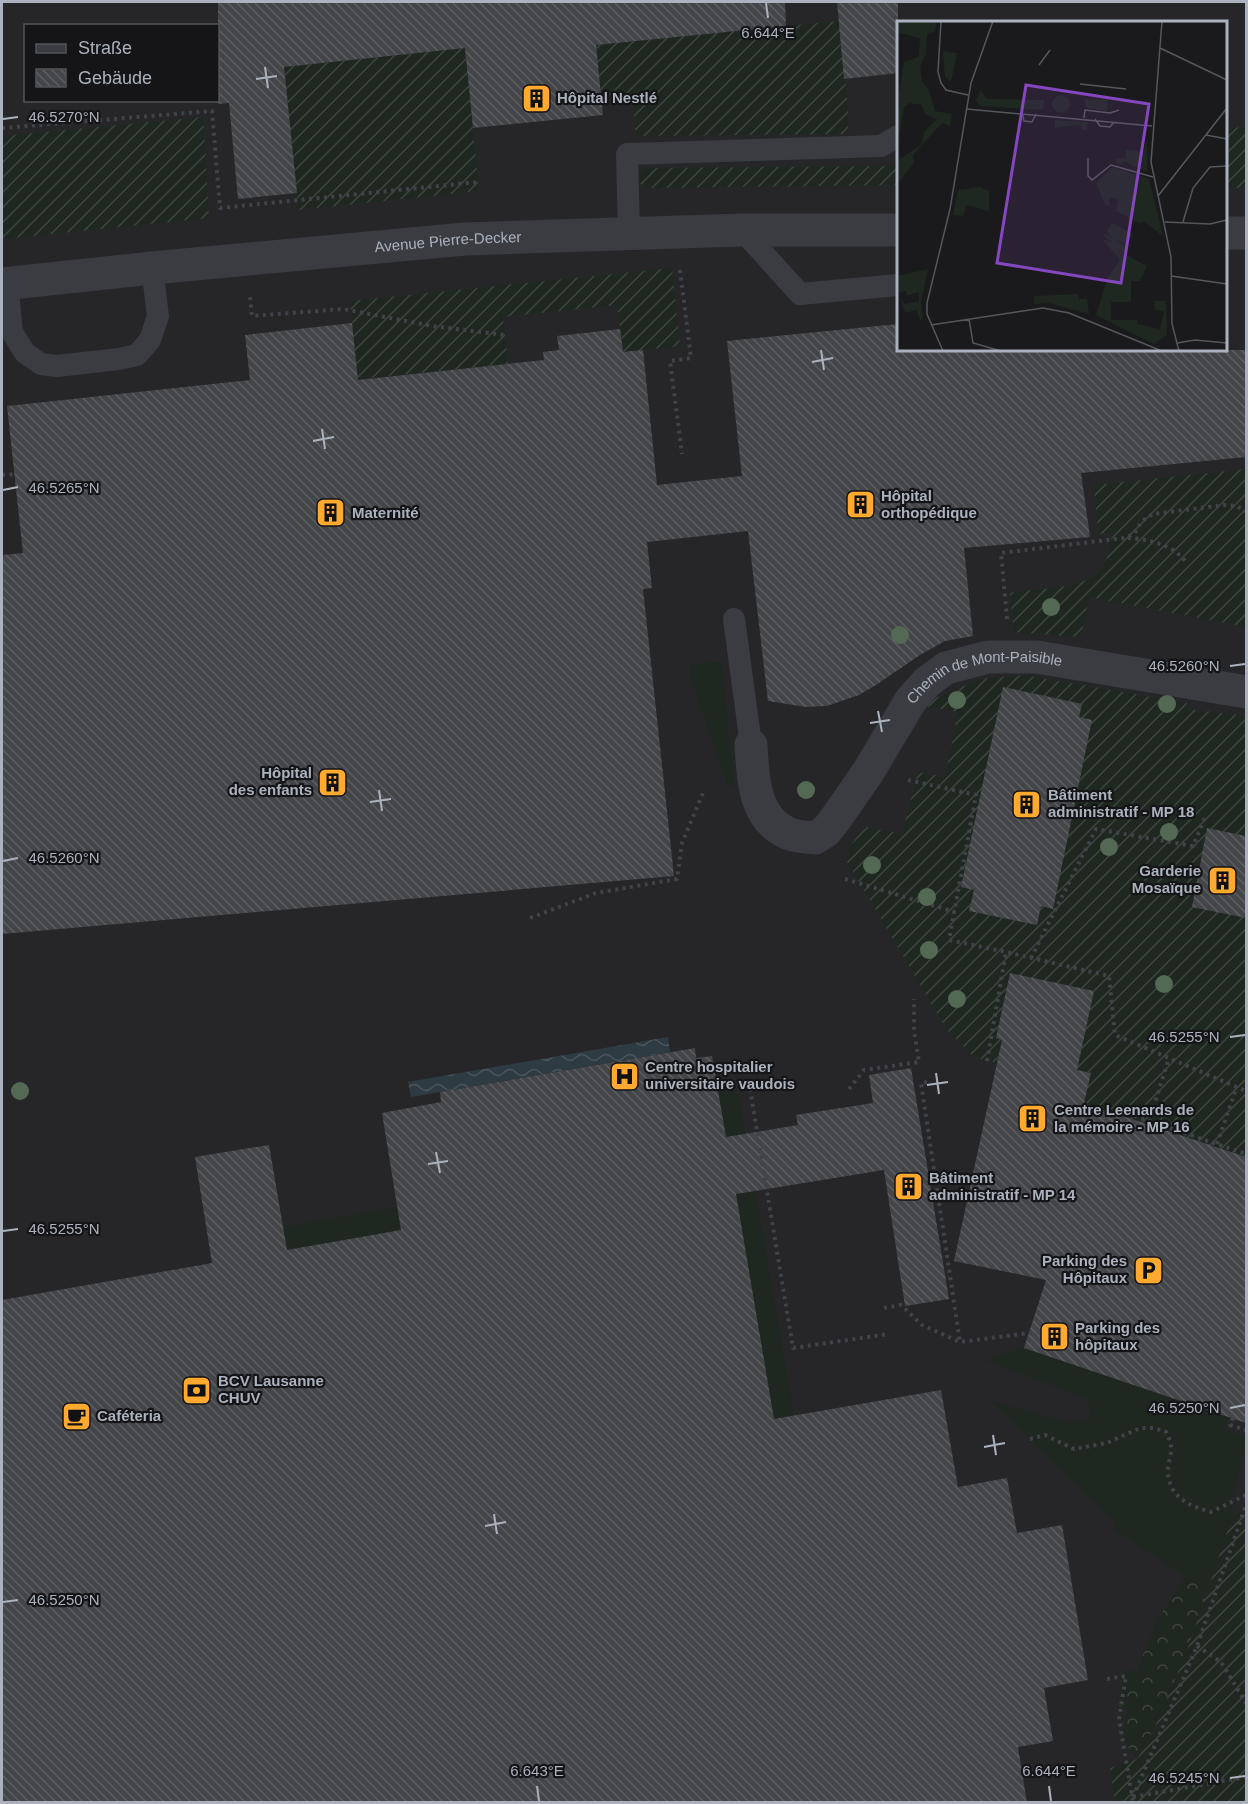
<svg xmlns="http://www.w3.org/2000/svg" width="1248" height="1804" font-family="Helvetica,sans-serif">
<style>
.built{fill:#262629;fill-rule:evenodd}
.grass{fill:#1f2820}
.forest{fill:url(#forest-crowns)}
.garden{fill:url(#garden-furrows)}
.water{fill:url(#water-waves)}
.building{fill:url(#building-back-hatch)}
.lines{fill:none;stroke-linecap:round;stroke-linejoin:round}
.path{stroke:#404349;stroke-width:4;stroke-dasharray:3 4.5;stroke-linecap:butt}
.service{stroke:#3a3c42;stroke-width:22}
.minor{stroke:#3a3c42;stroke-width:33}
.tree{fill:#536954}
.ticks{fill:none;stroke:#abb2bd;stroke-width:2}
.labels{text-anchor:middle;stroke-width:4.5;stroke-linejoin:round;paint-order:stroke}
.poi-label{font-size:15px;font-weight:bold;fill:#abb2bd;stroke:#151517;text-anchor:start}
.street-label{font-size:15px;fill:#abb2bd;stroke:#151517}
.inset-road{fill:none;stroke:#54575c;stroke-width:1.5}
.view{fill:#8547bf;fill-opacity:0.15;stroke:#8547bf;stroke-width:3}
.inset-edge{fill:none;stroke:#abb2bd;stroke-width:3}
.ticks-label{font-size:15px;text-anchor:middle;fill:#abb2bd;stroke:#151517;stroke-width:4.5;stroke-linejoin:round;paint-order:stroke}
</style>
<defs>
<pattern id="forest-crowns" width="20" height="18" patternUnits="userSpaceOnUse" patternTransform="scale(1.5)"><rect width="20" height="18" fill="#1f2820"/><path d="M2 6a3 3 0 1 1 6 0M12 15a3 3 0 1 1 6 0" fill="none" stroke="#3d453e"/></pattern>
<pattern id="garden-furrows" width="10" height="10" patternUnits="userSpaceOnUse" patternTransform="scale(1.5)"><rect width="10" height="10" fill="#1f2820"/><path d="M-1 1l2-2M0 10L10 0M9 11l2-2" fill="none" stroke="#3d453e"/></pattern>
<pattern id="water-waves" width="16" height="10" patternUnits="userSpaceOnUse" patternTransform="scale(1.5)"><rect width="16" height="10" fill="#2e3b42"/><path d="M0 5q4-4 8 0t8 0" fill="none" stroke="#4a555b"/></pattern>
<pattern id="building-back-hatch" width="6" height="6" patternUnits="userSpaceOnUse" patternTransform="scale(1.5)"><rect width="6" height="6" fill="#444549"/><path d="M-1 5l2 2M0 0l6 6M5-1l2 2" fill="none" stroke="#5c5d61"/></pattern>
</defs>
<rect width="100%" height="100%" fill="#1a1a1c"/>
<path class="built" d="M2 2H1246V1802H2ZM898 22H1226V350H898ZM26 26H218V100H26Z"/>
<g class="grass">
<path d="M722 662 734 785 728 786 691 679 690 664Z"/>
<path d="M738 1091 794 1415 774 1418 718 1094Z"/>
<path d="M398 1207 402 1230 287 1250 283 1227Z"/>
<path d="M1024 1348 1228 1417 1224 1430 1246 1437V1449L1232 1495 1233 1515 1210 1581 1185 1576 1114 1529 1116 1522 991 1401 1070 1423 1091 1419 1088 1399 985 1360Z"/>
</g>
<path class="forest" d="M1185 1576 1210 1581C1191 1640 1170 1707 1137 1759 1122 1742 1122 1731 1128 1709L1119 1706 1125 1670 1137 1671 1156 1622Z"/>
<g class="garden">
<path d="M839 21 849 119 848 128 843 134 636 136 632 93 601 96 596 45Z"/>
<path d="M465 48 479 191 298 210 284 67Z"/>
<path d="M203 117 209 218 2 239V136Z"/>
<path d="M1246 127V185L1239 188H1226V128Z"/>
<path d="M898 166V185L648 188C636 185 636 173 646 168Z"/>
<path d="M672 268 680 346 623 352 617 305 503 317 508 364 358 379 350 301Z"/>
<path d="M1246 469V627L1089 597 1081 637 1014 632 1010 594 1013 592C1035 589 1077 589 1095 575 1107 566 1111 547 1112 533L1098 534 1094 485Z"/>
<path d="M1024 675 1187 703V709L1246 716V1157L1084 1104 1091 1073 1077 1070 1094 991 1010 973 996 1038 1014 1042 999 1052 997 1063 974 1057 947 1030 846 860C849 846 856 836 867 827L902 834 918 772 945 777 958 712 925 706 936 698 980 679Z"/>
<path d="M1246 1510V1802H1115L1110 1768 1137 1759 1149 1741 1188 1648 1233 1515Z"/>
</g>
<path class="water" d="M668 1037 670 1052 411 1097 408 1082Z"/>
<g class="building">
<path d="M218 2H785L786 26 596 45 603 115 473 128 465 48 284 67 297 193 238 199 229 103 218 104Z"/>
<path d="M837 2H898V73L844 79Z"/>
<path d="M352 323 358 380 544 360 543 352 559 350 557 336 620 329 623 352 643 350 657 485 742 476 727 341 898 324V350H1246V457L1081 473 1090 537 964 548 973 636 945 641 920 655 876 685 859 695 827 706 806 707 768 701 748 531 647 542 652 588 643 589 674 876 2 934V555L23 553 7 406 250 380 245 335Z"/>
<path d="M1003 687 1082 704 1079 717 1092 720 1053 909 1041 906 1037 925 969 911 974 890 961 887Z"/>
<path d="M1207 828 1246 836V918L1192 907Z"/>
<path d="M1010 973 1094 991 1077 1070 1091 1073 1084 1103 1246 1157V1423L1024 1348 1046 1280 954 1261 1002 1040 996 1038Z"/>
<path d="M695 1048 696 1058 712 1056 726 1137 798 1125 796 1115 873 1103 869 1075 911 1068 949 1299 905 1306 884 1170 736 1194 774 1419 941 1390 958 1487 1007 1478 1017 1533 1062 1525 1088 1680 1044 1688 1053 1741 1018 1747 1027 1803H2V1300L212 1263 195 1157 269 1145 287 1250 401 1230 382 1113 441 1102 440 1092Z"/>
</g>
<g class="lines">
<g class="path">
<path d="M2 128 212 111 220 208 478 182"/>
<path d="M680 270 691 358 670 361 682 454"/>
<path d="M250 297 252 316 343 309 432 326 505 335"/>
<path d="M2 475 15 474"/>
<path d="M1128 538C1148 539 1174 545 1186 562"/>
<path d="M1007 619 1001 553 1124 538 1134 534 1142 521 1153 514 1224 505 1236 506 1246 511"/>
<path d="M908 780 976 795 949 940 1006 952 1109 976 1115 1035 1246 1091"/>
<path d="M845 879 955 912"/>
<path d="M530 918 596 893 677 879 682 843 703 793"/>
<path d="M1031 958 1096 829 1193 846 1206 815"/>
<path d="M987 1061 1006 952"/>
<path d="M927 1082 921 1083 960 1342"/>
<path d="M750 1089 793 1348 889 1334"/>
<path d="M849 1089 864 1070 919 1062 914 1031V999"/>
<path d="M1120 1111 1246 1154"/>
<path d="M1120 1111 1133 1133"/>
<path d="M1149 1122 1169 1058"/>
<path d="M1217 1144 1237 1086"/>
<path d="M884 1308 901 1305 922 1325 960 1342 1029 1333 1037 1335"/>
<path d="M1233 1418 1230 1425 1246 1430"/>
<path d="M1030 1439 1045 1435 1074 1449 1107 1443 1140 1428H1154L1166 1432C1168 1437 1171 1442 1171 1446 1172 1454 1168 1462 1168 1470 1168 1497 1189 1506 1211 1512L1246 1495"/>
<path d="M1197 1646 1221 1662 1246 1703"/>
<path d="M1107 1679 1126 1676 1119 1719 1133 1802"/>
<path d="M1133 1797 1197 1646 1246 1505"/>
<path d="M1133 1797 1246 1777"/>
</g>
<g class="service">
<path d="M742 230 800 294 898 285"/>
<path d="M629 233 627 154 881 146 898 136"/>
<path d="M7 283 12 332 25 353 41 364 57 366 119 359 137 355 150 340 158 316 152 268"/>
<path d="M734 619 751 745"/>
</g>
<g class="minor">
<path d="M1226 233H1246"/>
<path id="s1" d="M2 284 152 268 465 239 742 230H898"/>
<path id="s2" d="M751 745C753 777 753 817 787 833 795 837 807 837 815 838L826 831 834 821 868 772 911 700 927 682 946 668 988 657H1037L1246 692"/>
</g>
</g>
<g class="tree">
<circle cx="1051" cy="607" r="9"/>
<circle cx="900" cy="635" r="9"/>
<circle cx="957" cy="700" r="9"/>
<circle cx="1167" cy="704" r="9"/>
<circle cx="806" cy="790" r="9"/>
<circle cx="1169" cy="832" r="9"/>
<circle cx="1109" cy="847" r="9"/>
<circle cx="872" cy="865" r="9"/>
<circle cx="927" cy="897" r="9"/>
<circle cx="929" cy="950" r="9"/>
<circle cx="1164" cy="984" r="9"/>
<circle cx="957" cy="999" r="9"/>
<circle cx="20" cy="1091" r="9"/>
</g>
<path class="ticks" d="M766 3 768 18M265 67 268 88M256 79 277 76M3 119 18 117M821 350 824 370M812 362 833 358M322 429 325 449M313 441 334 437M3 490 18 487M1230 666 1245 664M878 711 882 732M870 723 890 720M379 790 382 811M370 802 391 799M3 861 18 858M1230 1037 1245 1035M936 1073 939 1094M927 1085 948 1082M436 1152 440 1173M428 1164 448 1161M3 1231 18 1229M1230 1408 1245 1405M993 1435 996 1455M984 1447 1005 1443M494 1514 497 1534M485 1526 506 1522M3 1602 18 1600M1230 1778 1245 1776M537 1786 539 1801M1049 1786 1051 1801"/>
<defs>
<symbol id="building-square" viewBox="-11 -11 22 22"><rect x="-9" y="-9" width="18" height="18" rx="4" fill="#ffaa2f" stroke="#151517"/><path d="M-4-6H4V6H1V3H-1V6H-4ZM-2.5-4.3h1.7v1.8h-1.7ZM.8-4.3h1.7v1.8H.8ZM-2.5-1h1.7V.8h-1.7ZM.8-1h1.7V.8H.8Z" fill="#111"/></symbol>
<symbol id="hospital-square" viewBox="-11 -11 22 22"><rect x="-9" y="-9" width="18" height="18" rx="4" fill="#ffaa2f" stroke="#151517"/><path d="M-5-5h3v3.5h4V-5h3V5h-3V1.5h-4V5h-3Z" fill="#111"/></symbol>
<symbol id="parking-square" viewBox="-11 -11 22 22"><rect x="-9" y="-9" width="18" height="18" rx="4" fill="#ffaa2f" stroke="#151517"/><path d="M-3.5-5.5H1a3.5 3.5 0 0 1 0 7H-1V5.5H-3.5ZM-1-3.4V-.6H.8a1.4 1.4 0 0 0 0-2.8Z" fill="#111"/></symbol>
<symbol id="bank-square" viewBox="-11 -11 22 22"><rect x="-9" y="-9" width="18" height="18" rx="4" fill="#ffaa2f" stroke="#151517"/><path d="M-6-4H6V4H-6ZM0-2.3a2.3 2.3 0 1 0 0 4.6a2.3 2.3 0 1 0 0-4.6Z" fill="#111"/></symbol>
<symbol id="cafe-square" viewBox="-11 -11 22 22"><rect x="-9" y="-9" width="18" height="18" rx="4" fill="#ffaa2f" stroke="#151517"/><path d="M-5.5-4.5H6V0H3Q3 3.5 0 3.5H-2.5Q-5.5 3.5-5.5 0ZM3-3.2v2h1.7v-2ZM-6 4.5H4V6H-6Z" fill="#111"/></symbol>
</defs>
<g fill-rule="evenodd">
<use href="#building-square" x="520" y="82" width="33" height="33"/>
<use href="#building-square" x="844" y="488" width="33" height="33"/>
<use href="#building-square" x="314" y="496" width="33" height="33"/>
<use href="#building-square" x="316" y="766" width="33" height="33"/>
<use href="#building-square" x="1010" y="788" width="33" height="33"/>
<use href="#building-square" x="1206" y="864" width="33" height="33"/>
<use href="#hospital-square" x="608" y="1060" width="33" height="33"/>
<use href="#building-square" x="1016" y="1102" width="33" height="33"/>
<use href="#building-square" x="892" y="1170" width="33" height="33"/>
<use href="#parking-square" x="1132" y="1254" width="33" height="33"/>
<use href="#building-square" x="1038" y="1320" width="33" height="33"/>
<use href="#bank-square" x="180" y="1374" width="33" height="33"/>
<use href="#cafe-square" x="60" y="1400" width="33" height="33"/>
</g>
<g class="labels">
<g class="poi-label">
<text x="557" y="103">Hôpital Nestlé</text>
<text x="881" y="501">Hôpital<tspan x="881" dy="17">orthopédique</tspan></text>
<text x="352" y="518">Maternité</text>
<text x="312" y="778" text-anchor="end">Hôpital<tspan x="312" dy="17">des enfants</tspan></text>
<text x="1048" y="800">Bâtiment<tspan x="1048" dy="17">administratif - MP 18</tspan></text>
<text x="1201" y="876" text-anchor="end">Garderie<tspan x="1201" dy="17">Mosaïque</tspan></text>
<text x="645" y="1072">Centre hospitalier<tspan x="645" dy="17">universitaire vaudois</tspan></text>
<text x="1054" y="1115">Centre Leenards de<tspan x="1054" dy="17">la mémoire - MP 16</tspan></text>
<text x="929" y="1183">Bâtiment<tspan x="929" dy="17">administratif - MP 14</tspan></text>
<text x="1127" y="1266" text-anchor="end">Parking des<tspan x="1127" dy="17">Hôpitaux</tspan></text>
<text x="1075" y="1333">Parking des<tspan x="1075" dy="17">hôpitaux</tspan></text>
<text x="218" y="1386">BCV Lausanne<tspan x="218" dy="17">CHUV</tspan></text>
<text x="97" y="1421">Caféteria</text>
</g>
<g class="street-label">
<text dy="5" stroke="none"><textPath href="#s1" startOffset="448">Avenue Pierre-Decker</textPath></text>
<text dy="5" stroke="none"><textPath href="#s2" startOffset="380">Chemin de Mont-Paisible</textPath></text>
</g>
</g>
<g transform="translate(897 21)">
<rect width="330" height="330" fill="#1a1a1c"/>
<path d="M209 213 230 226 223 239 205 218 214 221 205 214ZM31 248 24 281 26 298 23 299 19 289 8 292 4 278 8 283 22 280V271L10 274 9 270 2 271 0 255Z" fill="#1f2820"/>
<path d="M0 0H40L38 10 30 13 29 33 23 45 25 61 31 67 38 90 55 93 53 105 45 102 16 134 17 142 0 163V140L24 124 28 110 40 98 28 93 25 84 13 82 7 86 0 128V85L7 41 22 36 23 17 3 12 0 16Z" fill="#1f2820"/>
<path d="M46 30 60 32 54 61 48 56ZM215 202 236 213 230 224 213 216 210 210Z" fill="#1f2820"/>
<path d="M83 69 90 78 147 79 146 89 84 85 79 80ZM155 83a9 9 0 1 1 18 0a9 9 0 1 1-18 0ZM187 78 211 79 210 90 189 87ZM158 99 191 101 190 109 185 108 184 104 158 107ZM250 120V151L227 140 226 144 219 142V138L229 137V129L247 130ZM215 146 252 158 266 215 246 200 242 202 219 190 221 179 213 176 212 184H208L199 162ZM83 166 92 170V190L70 184 66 195 56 194 61 169ZM227 233 250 245 243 260H234V281H214V299H240V303L263 308 267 290 258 289 257 280H269L270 314 257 323 199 294 211 256ZM181 273 182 278H190L192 293 152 282 137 283V275Z" fill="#1f2820"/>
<path class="inset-road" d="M44 0 41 51 44 62 49 69 71 74M265 0 254 141 274 236 275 303 282 330M263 27 330 59M142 44 153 29M183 63 229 68M69 88 255 105M125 92 127 100 135 101 139 93M187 97 188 89 213 92 222 89M198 98 203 105 213 106 217 101M309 114 330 118M191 137V155L195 159 214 144 256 156M261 175 330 87M268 201 313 203 330 199M286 201 296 167 313 146 330 145M274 255 330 263M72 298 76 322 104 330M34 304 146 287 172 292 265 330M280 322 298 319 330 322M46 330 30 293V282L53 188 74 62 96 0"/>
<path class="view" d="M129 64 252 83 224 262 100 242Z"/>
<rect width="330" height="330" class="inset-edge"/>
</g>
<g class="ticks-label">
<text x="768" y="38">6.644°E</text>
<text x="64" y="122">46.5270°N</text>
<text x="64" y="493">46.5265°N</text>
<text x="1184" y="671">46.5260°N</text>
<text x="64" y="863">46.5260°N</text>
<text x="1184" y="1042">46.5255°N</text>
<text x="64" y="1234">46.5255°N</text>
<text x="1184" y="1413">46.5250°N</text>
<text x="64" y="1605">46.5250°N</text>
<text x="537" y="1776">6.643°E</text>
<text x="1049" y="1776">6.644°E</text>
<text x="1184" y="1783">46.5245°N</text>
</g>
<rect width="1248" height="1804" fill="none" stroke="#abb2bd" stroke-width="6"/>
<rect x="24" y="24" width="195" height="78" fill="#151517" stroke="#515459" stroke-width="1.5"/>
<rect x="36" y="44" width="30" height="9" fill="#3a3c42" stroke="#515459" stroke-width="1.5"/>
<text x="78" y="54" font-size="18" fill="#abb2bd">Straße</text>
<rect x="36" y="69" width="30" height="18" fill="url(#building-back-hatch)" stroke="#515459" stroke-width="1.5"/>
<text x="78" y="84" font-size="18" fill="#abb2bd">Gebäude</text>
</svg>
